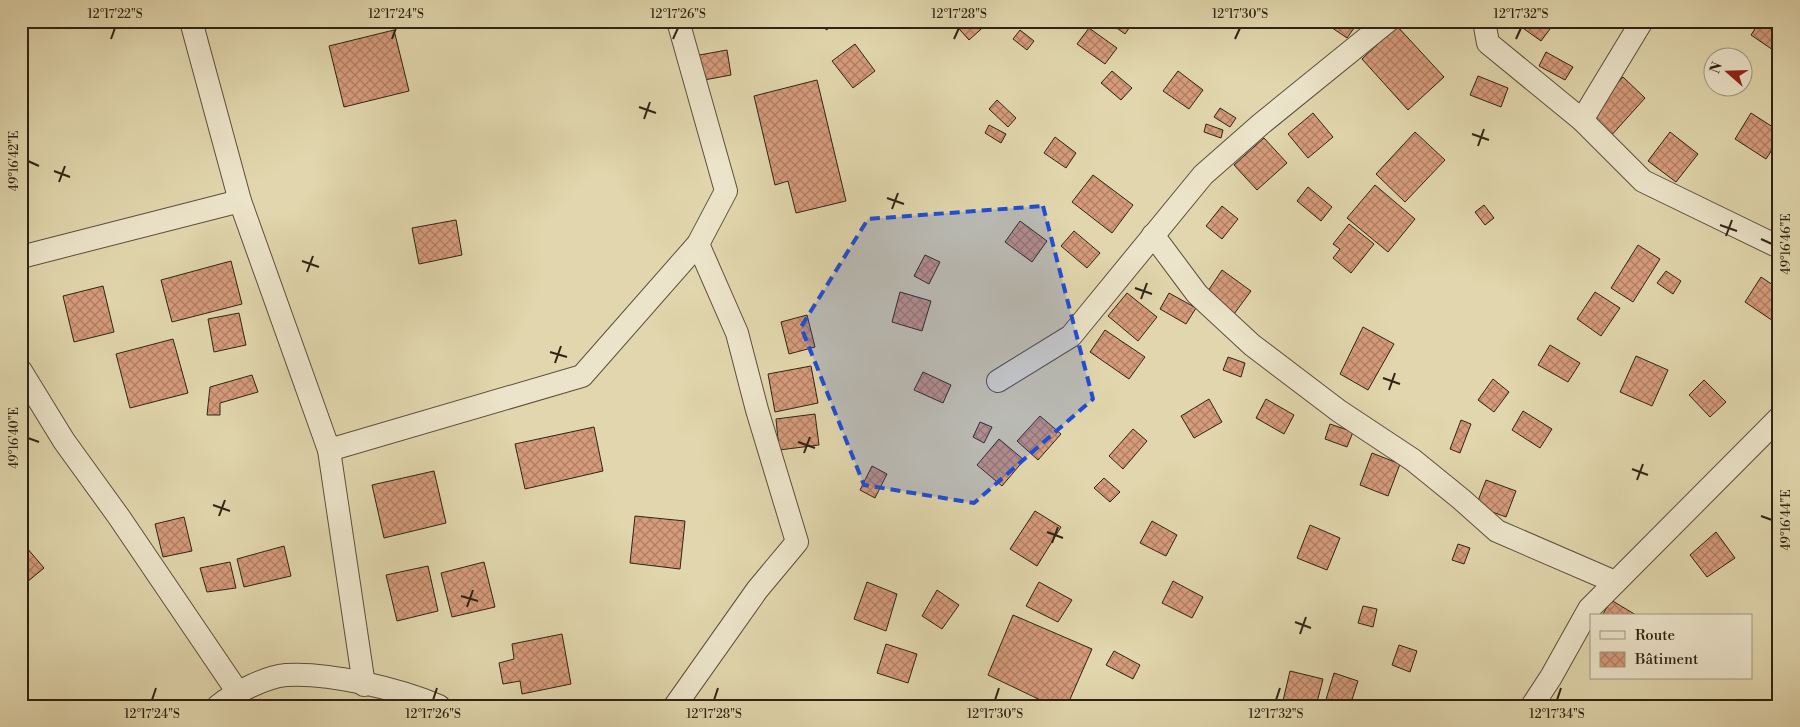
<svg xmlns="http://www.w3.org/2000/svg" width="1800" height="727" font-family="'Libre Bodoni',serif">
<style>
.building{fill:url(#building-cross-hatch);stroke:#2f2414}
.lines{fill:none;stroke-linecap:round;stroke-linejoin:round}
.minor-casing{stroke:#5c503a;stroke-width:24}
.minor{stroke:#ece4ca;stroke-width:22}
.marked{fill:#1d4ed8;fill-opacity:0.2;stroke:#1d4ed8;stroke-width:4;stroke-dasharray:10 6;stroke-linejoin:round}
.ticks{fill:none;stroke:#2f2414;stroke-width:2}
.neatline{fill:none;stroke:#2f2414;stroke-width:2}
.ticks-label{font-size:12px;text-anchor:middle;fill:#2f2414}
</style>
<defs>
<pattern id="building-cross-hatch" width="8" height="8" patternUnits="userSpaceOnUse" patternTransform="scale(1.25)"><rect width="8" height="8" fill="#d69b7b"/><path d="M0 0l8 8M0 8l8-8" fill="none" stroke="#ae7e64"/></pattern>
</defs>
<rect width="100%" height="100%" fill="#e1d6ad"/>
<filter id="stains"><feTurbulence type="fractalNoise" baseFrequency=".004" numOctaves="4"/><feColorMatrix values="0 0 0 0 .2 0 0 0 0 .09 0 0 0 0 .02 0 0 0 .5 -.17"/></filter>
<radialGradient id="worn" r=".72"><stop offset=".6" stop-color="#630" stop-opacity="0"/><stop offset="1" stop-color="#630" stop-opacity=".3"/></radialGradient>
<g class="building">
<path d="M813 21H832L827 30Z"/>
<path d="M952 21H989V22L969 40Z"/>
<path d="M1107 21H1134L1125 34Z"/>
<path d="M1322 21H1359L1347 38Z"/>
<path d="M1424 21H1435L1431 27Z"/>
<path d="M1513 21H1556L1541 41Z"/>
<path d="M1760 21H1779V54L1751 35Z"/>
<path d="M1397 26 1444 77 1408 110 1362 59Z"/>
<path d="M1089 28 1117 48 1105 64 1077 44Z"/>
<path d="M394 30 409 91 344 107 329 46Z"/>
<path d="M1020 30 1034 41 1027 50 1013 39Z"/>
<path d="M855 44 875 71 853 88 832 61Z"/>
<path d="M727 50 731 75 688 83 683 58Z"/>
<path d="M1546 52 1573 67 1565 80 1539 66Z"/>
<path d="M1112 71 1132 88 1121 100 1101 83Z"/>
<path d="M1178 71 1203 90 1189 109 1163 91Z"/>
<path d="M1478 76 1508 88 1501 107 1470 95Z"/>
<path d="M1623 77 1645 98 1609 138 1586 117Z"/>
<path d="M817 80 846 201 796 213 788 181 775 185 754 96Z"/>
<path d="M997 100 1016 118 1008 127 989 109Z"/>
<path d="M1220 108 1236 118 1230 127 1214 117Z"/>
<path d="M1313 113 1333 137 1308 158 1288 134Z"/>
<path d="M1751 113 1779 131V139L1766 159 1735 139Z"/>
<path d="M1206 124 1223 130 1221 138 1204 132Z"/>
<path d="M989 125 1006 134 1001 143 985 133Z"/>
<path d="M1415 132 1445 160 1405 202 1376 174Z"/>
<path d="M1670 132 1698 154 1676 182 1648 161Z"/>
<path d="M1055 137 1076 153 1066 168 1044 153Z"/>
<path d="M1264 138 1287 163 1257 190 1234 165Z"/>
<path d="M1093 175 1133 205 1112 233 1072 202Z"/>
<path d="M1375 185 1415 219 1388 252 1347 218Z"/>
<path d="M1308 187 1332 207 1321 221 1297 201Z"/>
<path d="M1484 205 1494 218 1485 225 1475 212Z"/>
<path d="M1222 206 1238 219 1222 239 1206 226Z"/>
<path d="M456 220 462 255 419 264 412 228Z"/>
<path d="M1020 221 1047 241 1032 262 1005 242Z"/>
<path d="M1349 224 1374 244 1351 273 1333 258 1340 249 1333 244Z"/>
<path d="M1074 231 1100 253 1087 268 1061 246Z"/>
<path d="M1638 245 1660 259 1633 302 1611 288Z"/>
<path d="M925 255 940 262 929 284 914 276Z"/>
<path d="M231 261 242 304 172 322 161 280Z"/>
<path d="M1222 270 1251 291 1234 314 1206 294Z"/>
<path d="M1666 271 1681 281 1673 294 1657 283Z"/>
<path d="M1761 277 1779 289V325L1745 302Z"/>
<path d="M103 286 114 332 74 342 63 296Z"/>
<path d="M900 292 931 301 922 331 892 322Z"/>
<path d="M1595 292 1620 308 1601 336 1577 319Z"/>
<path d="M1127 293 1157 317 1138 341 1108 316Z"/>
<path d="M1169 293 1196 308 1186 324 1160 309Z"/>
<path d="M239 313 246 345 214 352 208 319Z"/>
<path d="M807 315 815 347 789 354 781 322Z"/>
<path d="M1363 327 1394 344 1368 390 1340 374Z"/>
<path d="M1105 330 1145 357 1129 379 1090 352Z"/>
<path d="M173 339 188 393 130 408 116 354Z"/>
<path d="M1550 345 1580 363 1568 382 1538 365Z"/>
<path d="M1636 356 1668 370 1652 406 1620 392Z"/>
<path d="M1228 357 1245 363 1241 377 1223 370Z"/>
<path d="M811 366 818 403 775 412 768 374Z"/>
<path d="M923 372 951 385 943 403 914 390Z"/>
<path d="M252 375 258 392 220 403V415H207L210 387Z"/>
<path d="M1493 379 1509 392 1494 412 1478 400Z"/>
<path d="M1704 380 1726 402 1710 417 1689 395Z"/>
<path d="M1209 399 1222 422 1194 438 1181 416Z"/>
<path d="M1266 399 1294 415 1284 434 1256 418Z"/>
<path d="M1523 411 1552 429 1540 448 1512 430Z"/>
<path d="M815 414 819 445 779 450 776 419Z"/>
<path d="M1040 416 1061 434 1038 460 1017 441Z"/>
<path d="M1461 420 1471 424 1460 453 1450 449Z"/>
<path d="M980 422 992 427 984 443 973 437Z"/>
<path d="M1330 424 1353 432 1347 447 1325 439Z"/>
<path d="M594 427 603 471 525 489 515 444Z"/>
<path d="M1133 429 1147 441 1123 469 1109 456Z"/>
<path d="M999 439 1024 460 1002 486 977 465Z"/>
<path d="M1372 453 1400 464 1388 496 1360 485Z"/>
<path d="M872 466 887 474 875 498 860 490Z"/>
<path d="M434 471 446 523 384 538 372 485Z"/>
<path d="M1104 478 1120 492 1110 502 1094 488Z"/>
<path d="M1486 480 1516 491 1506 517 1476 506Z"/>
<path d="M1035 511 1061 527 1037 566 1010 549Z"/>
<path d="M635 516 685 521 680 569 630 563Z"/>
<path d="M184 517 192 551 163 557 155 524Z"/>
<path d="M1152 521 1177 535 1166 556 1140 543Z"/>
<path d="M1310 525 1340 538 1327 570 1297 558Z"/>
<path d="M1716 532 1735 558 1707 577 1690 555Z"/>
<path d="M21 541 44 568 21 587Z"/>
<path d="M1458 544 1470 548 1464 564 1452 560Z"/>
<path d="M284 546 291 576 244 587 237 559Z"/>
<path d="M230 562 236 588 207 592 200 568Z"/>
<path d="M484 562 495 607 452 617 441 573Z"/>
<path d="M428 566 438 611 397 621 386 575Z"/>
<path d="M1173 581 1203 597 1192 618 1162 603Z"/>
<path d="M867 582 897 594 886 631 854 619Z"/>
<path d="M1039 582 1072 600 1058 622 1026 606Z"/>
<path d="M937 590 959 605 942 629 922 616Z"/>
<path d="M1611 600 1636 615 1635 616H1602Z"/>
<path d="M1363 606 1377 609 1373 627 1358 623Z"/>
<path d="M1013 615 1092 649 1067 706H1053L988 675Z"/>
<path d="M562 634 571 684 522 694 520 681 503 684 499 663 514 659 512 644Z"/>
<path d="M886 644 917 654 908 683 877 673Z"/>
<path d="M1399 645 1417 651 1410 672 1392 665Z"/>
<path d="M1114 651 1140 665 1133 679 1106 665Z"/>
<path d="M1290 671 1323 679 1316 706 1282 705Z"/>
<path d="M1334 673 1358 681 1350 706H1324Z"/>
</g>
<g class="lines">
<defs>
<g id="minor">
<path d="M191 21 240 201 329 450 364 685"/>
<path d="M1484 21 1488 43 1582 120 1643 181 1779 247"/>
<path d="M1582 120 1642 21"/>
<path d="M1153 235 1197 294 1252 345 1339 411 1413 460 1461 499 1497 531 1615 582"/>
<path d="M21 257 240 201"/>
<path d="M21 371 64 441 119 517 237 691"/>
<path d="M998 381 1071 336 1203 175 1261 124 1388 21"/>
<path d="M329 450 582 376 698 244 726 191 678 21"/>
<path d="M218 706C234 693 265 677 286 675 329 672 399 689 439 706"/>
<path d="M675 706 757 590 797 542 757 410 737 333 698 244"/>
<path d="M1532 706 1551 677 1589 609 1779 418"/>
</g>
</defs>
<use href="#minor" class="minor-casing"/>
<use href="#minor" class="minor"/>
</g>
<path class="marked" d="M1043 206 1093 399 974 503 864 485 801 327 868 219Z"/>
<path class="ticks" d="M111 39 115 28M392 39 396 28M673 39 678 28M954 39 959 28M1235 39 1240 28M1516 39 1521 28M639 107 656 113M644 119 650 102M1472 134 1489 140M1478 146 1484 129M28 161 39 166M54 171 70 177M59 182 65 166M887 198 904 204M892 209 898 193M1720 225 1737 231M1726 236 1732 220M1761 239 1772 244M302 261 319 267M307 272 313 256M1135 288 1152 294M1141 299 1147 283M550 352 567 357M555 363 561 346M1383 378 1400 384M1389 390 1395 373M28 438 39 442M798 442 815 448M804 453 810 437M1632 469 1648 475M1637 480 1643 464M213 505 230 511M219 516 225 500M1761 516 1772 520M1047 532 1063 538M1052 543 1058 527M461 596 478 601M467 607 473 590M1295 622 1311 628M1300 634 1306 617M152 700 156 688M433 700 437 688M714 700 718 688M995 700 999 688M1276 700 1280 688M1557 700 1561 688"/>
<rect width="1800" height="727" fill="none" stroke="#e1d6ad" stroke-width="55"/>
<rect x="1590" y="614" width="162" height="65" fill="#ece4ca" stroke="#a09781"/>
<rect x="1600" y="631" width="25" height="8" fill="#ece4ca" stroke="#a09781"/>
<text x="1635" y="640" font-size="15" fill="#2f2414">Route</text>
<rect x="1600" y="652" width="25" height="15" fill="url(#building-cross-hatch)" stroke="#a09781"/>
<text x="1635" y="664" font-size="15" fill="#2f2414">Bâtiment</text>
<g transform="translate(1728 72) rotate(290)"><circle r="24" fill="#ece4ca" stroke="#a09781"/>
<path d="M0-4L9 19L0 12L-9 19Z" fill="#8f2418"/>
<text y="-8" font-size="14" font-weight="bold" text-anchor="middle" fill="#2f2414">N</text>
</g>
<rect x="28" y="28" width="1744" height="672" class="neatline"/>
<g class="ticks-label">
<text x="115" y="18">12°17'22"S</text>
<text x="396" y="18">12°17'24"S</text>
<text x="678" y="18">12°17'26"S</text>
<text x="959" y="18">12°17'28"S</text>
<text x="1240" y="18">12°17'30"S</text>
<text x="1521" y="18">12°17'32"S</text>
<text transform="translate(14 161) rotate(-90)" y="4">49°16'42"E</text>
<text transform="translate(1786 244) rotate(-90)" y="4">49°16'46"E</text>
<text transform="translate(14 438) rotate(-90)" y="4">49°16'40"E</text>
<text transform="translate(1786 520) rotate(-90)" y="4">49°16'44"E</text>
<text x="152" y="718">12°17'24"S</text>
<text x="433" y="718">12°17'26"S</text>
<text x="714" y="718">12°17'28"S</text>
<text x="995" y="718">12°17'30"S</text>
<text x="1276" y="718">12°17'32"S</text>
<text x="1557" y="718">12°17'34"S</text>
</g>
<rect width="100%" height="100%" filter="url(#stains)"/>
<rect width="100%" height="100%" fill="url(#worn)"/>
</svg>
